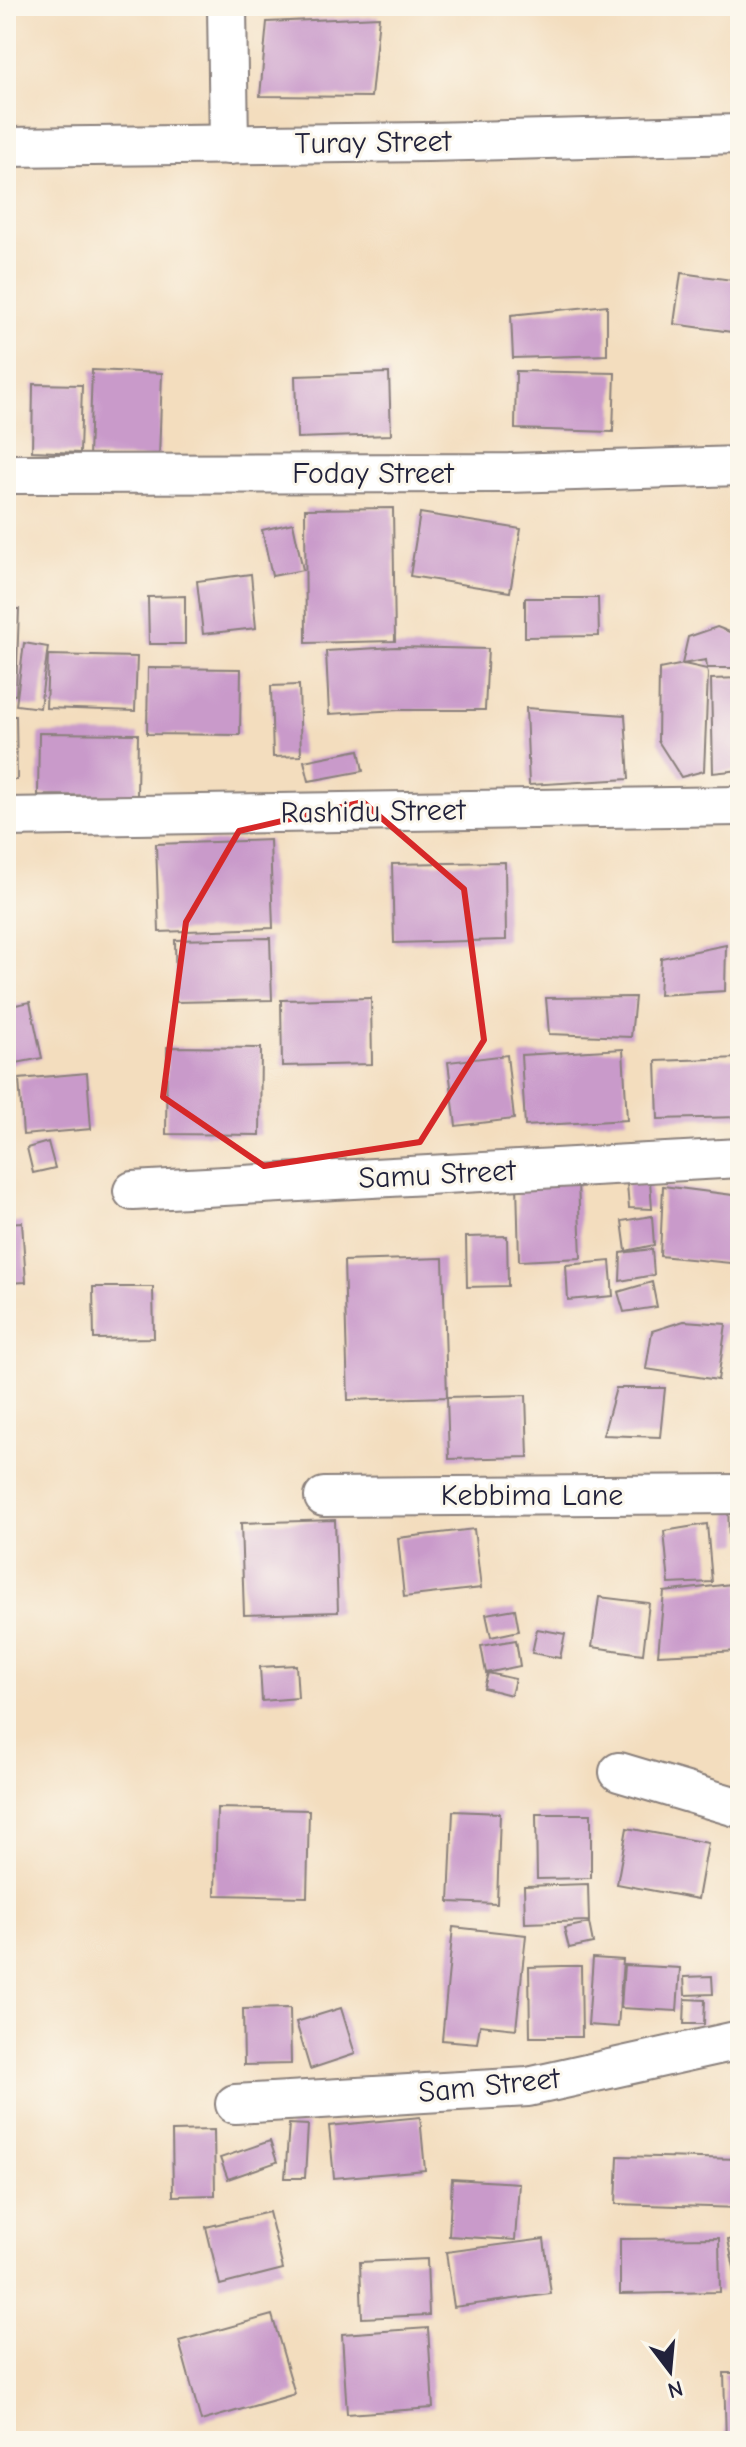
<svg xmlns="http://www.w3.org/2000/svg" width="746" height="2447" font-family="'Comic Neue',sans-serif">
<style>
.building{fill:#c99aca}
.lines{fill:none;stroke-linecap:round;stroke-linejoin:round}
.minor-casing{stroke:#8a807c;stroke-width:42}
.minor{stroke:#fff;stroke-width:38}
.marked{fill:none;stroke:#d62828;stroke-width:6;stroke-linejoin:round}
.labels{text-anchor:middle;stroke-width:6;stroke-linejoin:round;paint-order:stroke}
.street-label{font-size:30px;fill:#22223b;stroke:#fbf7ec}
</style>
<rect width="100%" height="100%" fill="#fbf7ec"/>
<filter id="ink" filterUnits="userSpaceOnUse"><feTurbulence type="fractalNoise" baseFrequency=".0125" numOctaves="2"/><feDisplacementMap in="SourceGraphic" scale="16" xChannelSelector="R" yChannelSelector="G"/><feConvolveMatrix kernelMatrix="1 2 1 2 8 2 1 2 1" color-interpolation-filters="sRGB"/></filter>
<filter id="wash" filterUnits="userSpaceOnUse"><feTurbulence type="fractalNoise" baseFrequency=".006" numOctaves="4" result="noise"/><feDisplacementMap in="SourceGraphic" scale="32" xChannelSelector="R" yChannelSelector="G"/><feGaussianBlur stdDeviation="1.8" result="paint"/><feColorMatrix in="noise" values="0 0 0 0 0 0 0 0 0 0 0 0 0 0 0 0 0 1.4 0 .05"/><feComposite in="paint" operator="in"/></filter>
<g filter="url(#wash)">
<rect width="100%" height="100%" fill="#f3ddbe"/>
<g id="blocks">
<g class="building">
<path d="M379 17 371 97 260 96 267 22Z"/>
<path d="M681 273 740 281 739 333 674 324Z"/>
<path d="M607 305V355L513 358 511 315Z"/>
<path d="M92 370 162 373 159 458 89 457Z"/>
<path d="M516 371 615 373 613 432 515 429Z"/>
<path d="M389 373 391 435 297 438 295 376Z"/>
<path d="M33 384 82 385 80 453 32 451Z"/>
<path d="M393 508 395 641 306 643 305 509Z"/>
<path d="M6 509 12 510 8 543H6Z"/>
<path d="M420 513 521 529 510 592 410 576Z"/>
<path d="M293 523 303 570 272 576 262 530Z"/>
<path d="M251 574 256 628 203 634 197 581Z"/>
<path d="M185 596V644H149L148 597Z"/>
<path d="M525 598H598L599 636 525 637Z"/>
<path d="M6 609H19L16 695 6 694Z"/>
<path d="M717 627 740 636V668H707L706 660 682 664 688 637Z"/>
<path d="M24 643 48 647 40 708 16 705Z"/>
<path d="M396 647 488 649 485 710H399L329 714 326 651Z"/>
<path d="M48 655 137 657 135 711 46 708Z"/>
<path d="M684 664 707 669 708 674 704 771 681 777 658 741 659 669Z"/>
<path d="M148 668 241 669 240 735 147 734Z"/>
<path d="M740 678V770L713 773 711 679Z"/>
<path d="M299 685 301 756 273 757 271 686Z"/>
<path d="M526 708 625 715 629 779 529 785Z"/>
<path d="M6 716H16L17 780H6Z"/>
<path d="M39 733 138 734 137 796 38 795Z"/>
<path d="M359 750 363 771 309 781 304 761Z"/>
<path d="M270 840 273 928 159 932 156 844Z"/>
<path d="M505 862 506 940 394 943 392 864Z"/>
<path d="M270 938 272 1000 176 1002 175 940Z"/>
<path d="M726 945 725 991 659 995 661 958Z"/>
<path d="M635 997 631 1037 549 1034 546 998Z"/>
<path d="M371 998 372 1064 282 1066 281 1000Z"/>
<path d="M30 1002 42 1058 6 1065V1007Z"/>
<path d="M167 1047 261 1048 260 1135 166 1134Z"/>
<path d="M623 1049 627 1120 525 1126 521 1055Z"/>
<path d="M507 1055 514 1119 456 1126 448 1062Z"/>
<path d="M740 1058V1117L658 1119 656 1061Z"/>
<path d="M87 1073 91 1129 23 1135 19 1079Z"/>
<path d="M48 1142 55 1168 33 1173 27 1148Z"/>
<path d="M578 1181 581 1258 519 1261 517 1183Z"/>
<path d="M650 1181 652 1209 629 1208 627 1184Z"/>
<path d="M663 1186 740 1196V1264L660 1256Z"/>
<path d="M652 1216 654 1245 626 1251 622 1221Z"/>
<path d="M22 1222 26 1282 6 1283V1223Z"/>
<path d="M507 1236 508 1286 467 1287 466 1237Z"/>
<path d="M652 1249 654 1275 620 1281 621 1253Z"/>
<path d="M443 1258 447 1397 526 1395 528 1457 449 1459 447 1397 348 1400 344 1261Z"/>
<path d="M610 1261 613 1296 568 1300 566 1265Z"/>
<path d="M652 1282 657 1307 624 1312 618 1292Z"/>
<path d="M93 1287H153L154 1338 94 1339Z"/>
<path d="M684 1321 726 1324 718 1380 646 1369 652 1331Z"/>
<path d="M616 1388H665L660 1437 603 1435Z"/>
<path d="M728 1498H740V1543L729 1544Z"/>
<path d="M335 1520 338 1612 244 1615 241 1523Z"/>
<path d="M707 1524 712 1582 669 1584 664 1531Z"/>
<path d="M474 1529 481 1588 404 1597 398 1538Z"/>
<path d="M740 1583V1651L658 1655 664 1592Z"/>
<path d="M599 1597 649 1603 643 1654 592 1647Z"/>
<path d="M515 1609 519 1631 491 1637 486 1614Z"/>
<path d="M537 1629 565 1634 560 1658 532 1653Z"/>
<path d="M516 1640 520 1666 486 1673 481 1646Z"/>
<path d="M296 1665 298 1698 262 1701 260 1667Z"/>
<path d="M488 1673 515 1679 511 1695 484 1688Z"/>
<path d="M217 1808 309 1810 307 1897 215 1895Z"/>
<path d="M453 1811 500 1813 497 1904 449 1902Z"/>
<path d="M536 1814H591V1878L537 1879Z"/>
<path d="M627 1828 708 1843 698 1899 617 1884Z"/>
<path d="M588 1884 589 1921 525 1923 524 1886Z"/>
<path d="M589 1923 593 1943 569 1948 564 1928Z"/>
<path d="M453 1927 526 1935 516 2029 480 2025 477 2043 442 2040Z"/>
<path d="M593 1958 623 1960 618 2027 588 2025Z"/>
<path d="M624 1965 680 1968 677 2011 621 2008Z"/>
<path d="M562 1966H581L582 2037H530L529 1967Z"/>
<path d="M712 1976 713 1994 685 1995 684 1977Z"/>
<path d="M685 1999 705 2000 704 2024H684Z"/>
<path d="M290 2008 291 2064 244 2065 243 2009Z"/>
<path d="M341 2008 355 2054 310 2069 296 2022Z"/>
<path d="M420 2117 425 2170 334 2178 329 2126Z"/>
<path d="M289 2124 308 2125 305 2178H285Z"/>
<path d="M214 2130 215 2195 173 2196 172 2131Z"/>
<path d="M270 2141 277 2162 228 2179 220 2158Z"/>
<path d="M618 2156 740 2159V2208L616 2204Z"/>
<path d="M452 2179 519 2183 515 2240 449 2236Z"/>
<path d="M269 2212 283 2269 220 2285 206 2227Z"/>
<path d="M740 2237V2271L735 2272 728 2240Z"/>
<path d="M719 2238 720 2292 620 2294V2239Z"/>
<path d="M544 2239 551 2294 454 2307 446 2252Z"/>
<path d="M427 2259 429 2315 362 2318 360 2262Z"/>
<path d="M6 2280H13L8 2322H6Z"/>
<path d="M272 2315 295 2394 201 2421 179 2341Z"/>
<path d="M428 2328 433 2408 347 2414 342 2334Z"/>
<path d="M724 2373H740V2441H726Z"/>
</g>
</g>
</g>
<g filter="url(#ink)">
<use href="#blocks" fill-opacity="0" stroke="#8a807c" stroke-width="2"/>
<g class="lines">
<defs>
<g id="minor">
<path d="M227 6 229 145"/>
<path d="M6 147 428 142 740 134"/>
<path d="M6 474 509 473 740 466"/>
<path d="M6 817 740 806"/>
<path d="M133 1191 740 1158"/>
<path d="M324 1497 740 1494"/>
<path d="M619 1772 740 1808"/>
<path d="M235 2104 528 2087 740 2040"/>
</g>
</defs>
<use href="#minor" class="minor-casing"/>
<use href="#minor" class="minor"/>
</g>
</g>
<path class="marked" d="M363 802 464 889 484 1040 420 1142 264 1166 163 1097 186 922 239 831Z"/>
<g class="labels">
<g class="street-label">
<text transform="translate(373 142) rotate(-1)" y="10">Turay Street</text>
<text x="373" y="483">Foday Street</text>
<text transform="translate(373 811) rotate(-1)" y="10">Rashidu Street</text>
<text transform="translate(437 1174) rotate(-3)" y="10">Samu Street</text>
<text x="532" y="1505">Kebbima Lane</text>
<text transform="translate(489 2085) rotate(-6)" y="10">Sam Street</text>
</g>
</g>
<rect width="746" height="2447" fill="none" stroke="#fbf7ec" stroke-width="32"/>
<g transform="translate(670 2371) rotate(164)" stroke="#fbf7ec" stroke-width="6" paint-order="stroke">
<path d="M0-6L14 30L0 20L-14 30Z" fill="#22223b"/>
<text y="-12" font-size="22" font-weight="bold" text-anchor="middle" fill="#22223b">N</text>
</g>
</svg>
